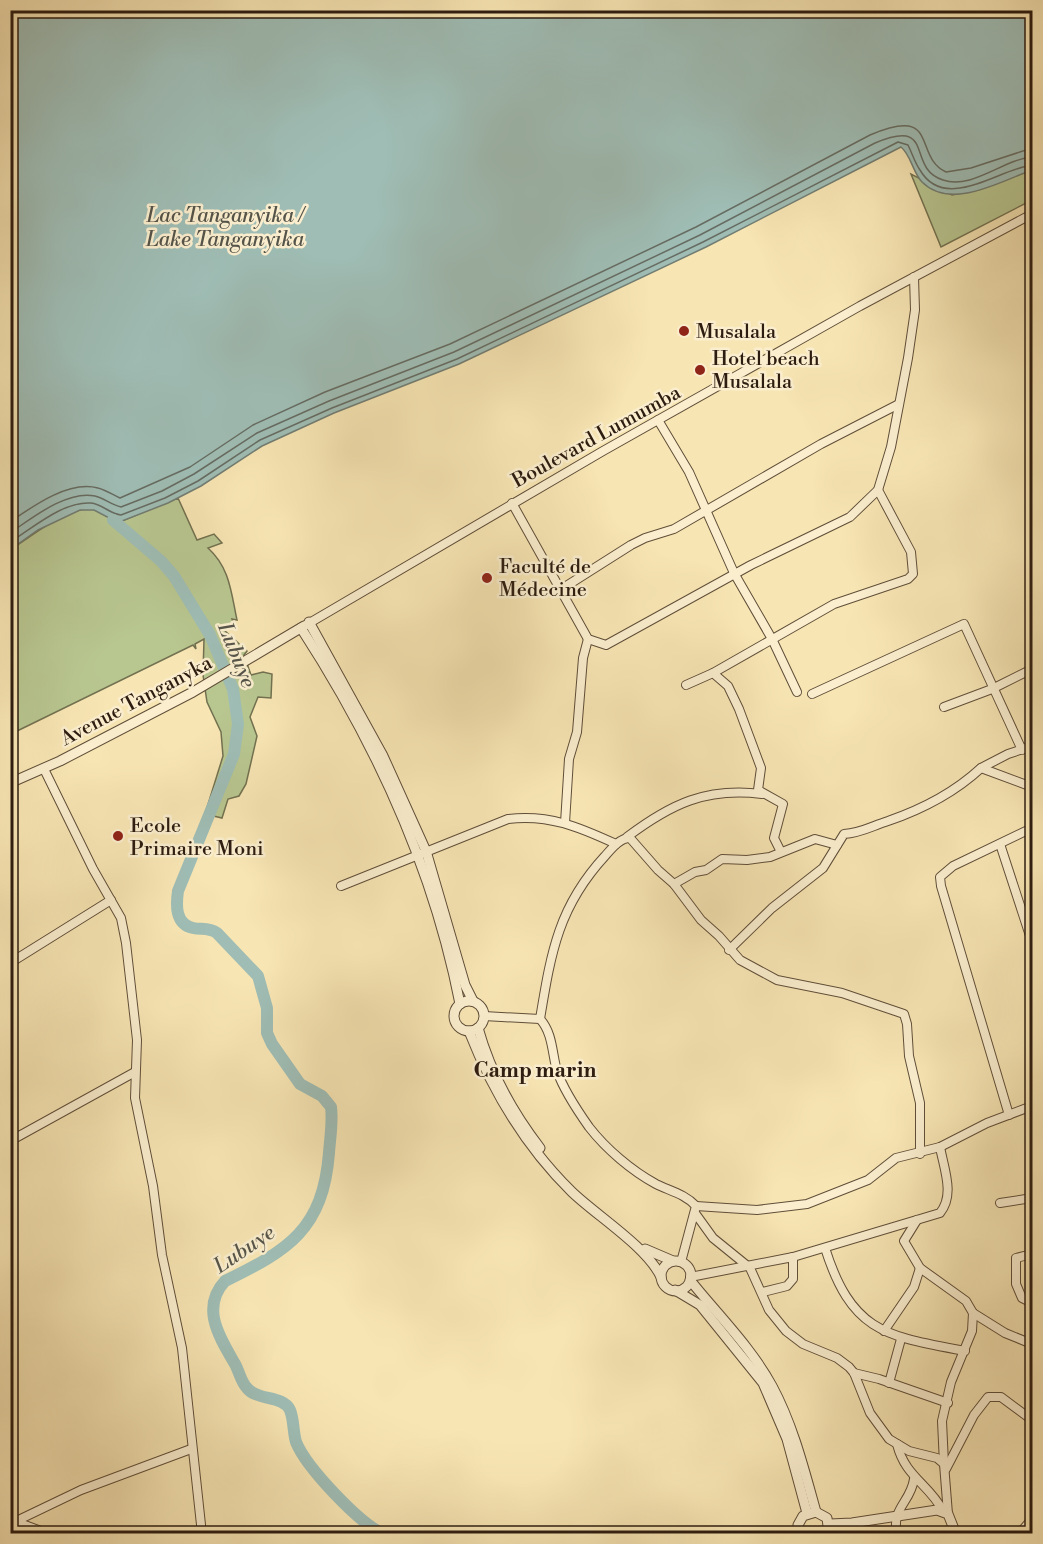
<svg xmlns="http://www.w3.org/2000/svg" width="1043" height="1544" font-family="'Libre Bodoni',serif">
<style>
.green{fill:#b8c690;stroke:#727150;stroke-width:1.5}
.water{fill:#9fbdb5;stroke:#717d73;stroke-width:1.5}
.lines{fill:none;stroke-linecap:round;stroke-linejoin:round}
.shore{stroke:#666c62;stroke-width:1.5}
.river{stroke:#9fbdb5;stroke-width:12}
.minor-casing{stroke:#604e39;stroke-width:10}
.tertiary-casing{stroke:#604e39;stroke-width:11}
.minor{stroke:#faeece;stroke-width:8}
.tertiary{stroke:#faeece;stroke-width:9}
.poi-dot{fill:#8f2418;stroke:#faeece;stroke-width:2}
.labels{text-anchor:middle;stroke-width:5;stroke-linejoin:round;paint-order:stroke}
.poi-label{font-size:20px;fill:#2d1c10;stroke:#faeece;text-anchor:start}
.street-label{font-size:20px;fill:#2d1c10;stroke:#faeece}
.water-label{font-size:21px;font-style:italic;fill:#55544a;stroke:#faeece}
.neighbourhood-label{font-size:21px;font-weight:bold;fill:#2d1c10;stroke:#faeece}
</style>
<rect width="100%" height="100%" fill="#f7e5b3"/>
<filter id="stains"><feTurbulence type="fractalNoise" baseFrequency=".00333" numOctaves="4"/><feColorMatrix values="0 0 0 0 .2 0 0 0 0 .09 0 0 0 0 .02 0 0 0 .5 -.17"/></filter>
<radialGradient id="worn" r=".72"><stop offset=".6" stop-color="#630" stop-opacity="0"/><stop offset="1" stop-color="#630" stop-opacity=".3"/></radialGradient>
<g class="green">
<path d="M1032 170V200L941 247 911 174 952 195 978 190Z"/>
<path d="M178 498 197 540 214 534 222 543 208 548C230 568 231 592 237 620L232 619 234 624 224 630 247 651 244 655 251 675 263 672 272 674 271 698 258 697 250 717 257 736 246 784 239 796 228 799 222 818 205 814 223 756 221 732 207 702 203 675 204 639 195 644 196 649 193 645 11 734V549C31 537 66 507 91 509 101 510 112 517 122 521Z"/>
</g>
<path class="water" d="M11 10 1032 11V170C1001 181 951 211 922 182 913 173 911 155 901 147L706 247 459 364 334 413 262 446 201 486 168 503 122 521 113 520 94 510H80L38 530 11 549Z"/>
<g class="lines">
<g class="shore">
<path d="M10 522C33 506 69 480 98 488 106 490 113 495 120 498L190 467 253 425 325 392 450 344 696 227 870 135C941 105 912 156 946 172L971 168 1032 148"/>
<path d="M10 533C32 518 67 490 95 496 104 498 111 505 121 507L162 491 194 474 257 433 329 401 454 352 700 235 875 143C937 117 905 168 943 180 972 190 1004 159 1032 157"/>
<path d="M10 542C33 528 63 501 91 503 102 504 110 514 121 515L165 498 198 481 260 440 332 408 457 359 703 242 898 142 908 145C912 153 915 163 920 170 945 213 999 169 1032 165"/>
</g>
<path class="river" d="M113 520 161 561 174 576 210 635 233 689 238 724 234 754 178 891C176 905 175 924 193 928 202 930 208 927 217 933L258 976 267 1008V1033L272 1044 300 1084 322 1096 331 1107C333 1122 330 1138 329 1153 323 1229 289 1250 225 1281 200 1308 220 1338 235 1364 239 1371 241 1382 247 1388 257 1401 283 1395 290 1410 294 1420 293 1432 296 1442 306 1467 358 1522 383 1534"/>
<defs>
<g id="minor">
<path d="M658 420 689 472 734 573 772 639 797 692"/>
<path d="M512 503 588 639 606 645 751 565 850 517 878 490 891 447 908 358 915 310 914 277"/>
<path d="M560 590 631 545 645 538 674 529 821 444 899 404"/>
<path d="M306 625 603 451 860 306 1032 214"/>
<path d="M713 673 834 604 908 579 913 574 911 552 878 490"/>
<path d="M686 685 713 673 728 686 739 709 761 768 758 790 783 804 774 838 781 852"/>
<path d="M812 694 964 624 1022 750"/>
<path d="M944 707 992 689 1032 669"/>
<path d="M981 768 1008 754 1032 746"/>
<path d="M44 769 93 869 121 918 126 943 137 1040 135 1098 153 1186 162 1255 182 1348 202 1534"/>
<path d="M565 823 569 759 577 732 583 658 588 639"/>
<path d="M627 837C671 804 706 787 762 794"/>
<path d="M1000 844 1032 942"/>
<path d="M674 884 695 872 706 870 722 859 747 860 770 857 815 839 837 845"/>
<path d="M341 886 508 819C549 814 579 827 616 844"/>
<path d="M729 950 772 908 823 868 844 834C861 833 872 826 888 821 923 809 954 793 981 768L1032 787"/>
<path d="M10 963 111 900"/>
<path d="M484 1016 540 1019C553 1033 552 1054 557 1071 564 1091 577 1110 589 1127 606 1149 632 1171 656 1184 670 1191 685 1194 696 1206L681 1262"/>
<path d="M540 1019C551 953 558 907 605 856 612 848 620 838 630 838L658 870 674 884 701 920 719 936 740 960 777 980 842 993 904 1014 907 1024 909 1056 920 1103V1154"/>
<path d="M1009 1115 941 886 940 877 953 866 1032 828"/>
<path d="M10 1141 135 1072"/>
<path d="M1000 1203 1032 1198"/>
<path d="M696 1206 757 1210 807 1204 868 1180 896 1158 940 1147 987 1123 1032 1106"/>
<path d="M695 1213 713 1238 750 1268 769 1310 786 1331 803 1344 837 1358 849 1367 854 1373 870 1413 889 1439 909 1451 937 1458 944 1464 948 1514"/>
<path d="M917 1220 904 1241 920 1268 966 1301 973 1313 972 1331 951 1382 942 1421 944 1464"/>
<path d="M825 1248C852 1333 886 1336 965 1351"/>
<path d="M1032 1254 1016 1258V1284L1022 1298 1032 1303"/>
<path d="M690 1277 793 1257 940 1213C955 1195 944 1169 940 1147"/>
<path d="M763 1292 787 1286 793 1279V1257"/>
<path d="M973 1313 1005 1333 1032 1344"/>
<path d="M884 1331 914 1287 920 1268"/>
<path d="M854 1373 879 1379 948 1403"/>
<path d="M889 1383 901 1339"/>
<path d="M897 1444C905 1477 929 1484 943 1511"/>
<path d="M946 1469 974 1415 988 1397H1001L1032 1420"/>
<path d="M14 1521 49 1534"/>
<path d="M10 1524 81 1490 191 1449"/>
<path d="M897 1534C891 1508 911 1502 914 1479"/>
<path d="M1019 1534 1032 1519"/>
</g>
<g id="tertiary">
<path d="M309 622 383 756 426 851 465 985 473 1001"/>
<path d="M301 628C375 742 434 870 460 1004"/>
<path d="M10 783 60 761 193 692 304 626"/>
<circle cx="469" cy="1016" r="15"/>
<path d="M478 1028C490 1071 513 1113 540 1148"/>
<path d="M469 1031C493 1092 525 1146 572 1192 597 1216 647 1247 661 1277"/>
<path d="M645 1249 673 1261"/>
<circle cx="676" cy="1276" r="15"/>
<path d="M690 1280C717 1314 751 1347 772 1386 793 1425 804 1469 816 1512"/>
<path d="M675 1290 700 1305 763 1383 787 1439 807 1513"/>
<path d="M830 1524 852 1523 937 1510 948 1514 956 1534"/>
<path d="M799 1534 798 1525 803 1516 816 1512 827 1518 829 1534"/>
</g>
</defs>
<use href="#minor" class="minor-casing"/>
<use href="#tertiary" class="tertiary-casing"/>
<use href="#minor" class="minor"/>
<use href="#tertiary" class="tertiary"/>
</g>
<g class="poi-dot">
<circle cx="684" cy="331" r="6"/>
<circle cx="700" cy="370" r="6"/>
<circle cx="487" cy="578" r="6"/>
<circle cx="118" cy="836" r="6"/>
</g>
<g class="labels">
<g class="poi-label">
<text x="696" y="338">Musalala</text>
<text x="712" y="365">Hotel beach<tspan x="712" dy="23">Musalala</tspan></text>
<text x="499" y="573">Faculté de<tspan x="499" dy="23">Médecine</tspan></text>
<text x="130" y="832">Ecole<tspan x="130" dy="23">Primaire Moni</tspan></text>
</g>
<g class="street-label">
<text transform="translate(596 436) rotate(-29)" y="7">Boulevard Lumumba</text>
<text transform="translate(136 700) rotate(-28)" y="7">Avenue Tanganyka</text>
</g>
<g class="water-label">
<text x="225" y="222">Lac Tanganyika /<tspan x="225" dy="24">Lake Tanganyika</tspan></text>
<text transform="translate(237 655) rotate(68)" y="7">Lubuye</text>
<text transform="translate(244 1249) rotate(-34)" y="7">Lubuye</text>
</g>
<g class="neighbourhood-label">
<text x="535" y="1077">Camp marin</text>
</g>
</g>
<rect width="1043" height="1544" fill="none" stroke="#f7e5b3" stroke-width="36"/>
<rect x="12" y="12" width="1019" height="1520" fill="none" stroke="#2d1c10" stroke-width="3"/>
<rect x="18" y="18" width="1007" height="1508" fill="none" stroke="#2d1c10" stroke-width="1.5"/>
<rect width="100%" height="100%" filter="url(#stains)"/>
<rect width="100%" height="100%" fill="url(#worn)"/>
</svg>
